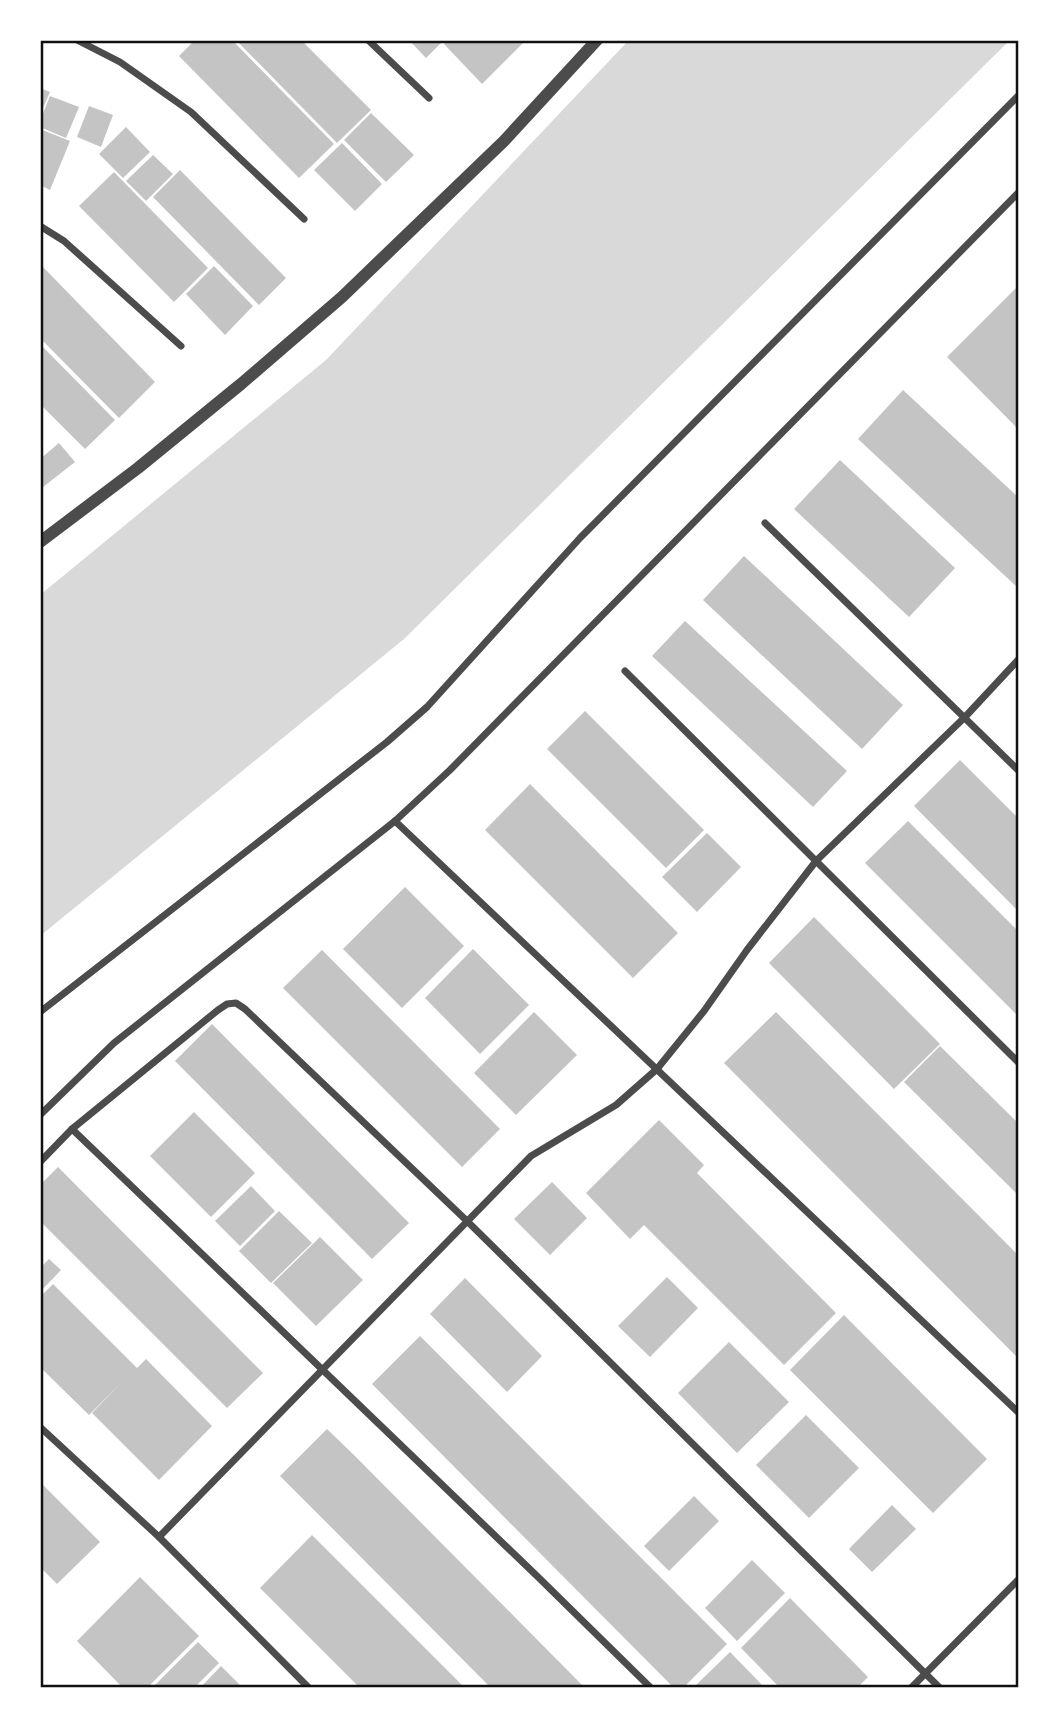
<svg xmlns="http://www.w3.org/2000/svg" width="1059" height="1728" font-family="'Noto Sans',sans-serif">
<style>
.water{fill:#d9d9d9}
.building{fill:#c4c4c4}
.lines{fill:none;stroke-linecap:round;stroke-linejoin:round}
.minor{stroke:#4c4c4c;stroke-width:7}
.tertiary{stroke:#4c4c4c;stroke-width:12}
.neatline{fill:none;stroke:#111;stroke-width:2.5}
</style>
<rect width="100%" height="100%" fill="#fff"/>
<path class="water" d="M629 40H1010L404 639 40 936V595L326 360Z"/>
<g class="building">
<path d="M195 40H232L334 144 299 178 179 56Z"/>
<path d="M236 40H301L371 110 337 143Z"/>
<path d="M409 40H444L426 58Z"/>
<path d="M448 40H526L482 84 444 44Z"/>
<path d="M40 88 50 92 40 115Z"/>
<path d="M50 96 79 107 66 138 40 127V121Z"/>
<path d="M89 106 113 115 101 147 77 137Z"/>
<path d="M371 113 414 155 386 182 344 140Z"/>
<path d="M126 127 150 152 123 178 99 154Z"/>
<path d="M40 129 70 141 50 190 40 185Z"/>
<path d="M342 143 382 184 355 211 314 170Z"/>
<path d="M153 155 173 174 146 201 126 181Z"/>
<path d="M180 170 286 278 259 305 153 197Z"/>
<path d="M114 172 208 268 174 302 79 206Z"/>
<path d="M42 266 155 382 119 418 40 338V267Z"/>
<path d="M214 266 253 306 225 335 186 294Z"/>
<path d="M1019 285V430L947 357Z"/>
<path d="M40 344 115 420 85 449 40 404Z"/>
<path d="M903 390 1019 498V589L858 439Z"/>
<path d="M59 443 75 462 43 487 40 484V459Z"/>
<path d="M840 460 955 568 909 617 794 509Z"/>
<path d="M744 556 903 705 862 749 703 600Z"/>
<path d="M685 621 847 771 813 807 652 656Z"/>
<path d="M585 711 704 830 666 868 547 749Z"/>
<path d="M960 760 1019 819V912L914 806Z"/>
<path d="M530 784 678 933 633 978 485 830Z"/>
<path d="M908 821 1019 932V1017L865 863Z"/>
<path d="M707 833 741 867 697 912 662 877Z"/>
<path d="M405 887 464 946 402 1008 343 949Z"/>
<path d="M814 917 940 1044 894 1089 769 963Z"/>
<path d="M473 949 529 1005 480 1054 425 998Z"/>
<path d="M322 950 500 1129 462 1167 283 988Z"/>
<path d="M534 1012 577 1055 516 1115 474 1073Z"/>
<path d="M776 1012 1019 1256V1359L724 1063Z"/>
<path d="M212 1024 409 1223 372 1259 175 1061Z"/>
<path d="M940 1046 1019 1124V1196L904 1082Z"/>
<path d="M194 1112 255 1173 211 1217 150 1156Z"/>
<path d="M659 1120 704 1165 697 1173 836 1313 784 1365 644 1225 630 1239 586 1193Z"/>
<path d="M58 1167 263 1373 227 1408 40 1221V1185Z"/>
<path d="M552 1182 587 1218 550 1255 514 1219Z"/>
<path d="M251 1186 275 1211 240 1246 215 1221Z"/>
<path d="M279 1211 312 1243 271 1283 239 1251Z"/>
<path d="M320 1237 363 1280 316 1326 273 1283Z"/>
<path d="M49 1259 61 1270 40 1292V1268Z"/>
<path d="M667 1277 698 1308 650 1357 618 1326Z"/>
<path d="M465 1278 542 1356 507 1392 430 1314Z"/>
<path d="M53 1284 137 1368 146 1359 212 1426 159 1480 92 1413 121 1383 89 1415 40 1367V1297Z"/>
<path d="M844 1315 987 1459 933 1513 790 1370Z"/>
<path d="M420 1336 727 1644 683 1688H674L372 1384Z"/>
<path d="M729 1342 789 1402 737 1453 678 1393Z"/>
<path d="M806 1415 859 1468 809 1518 756 1465Z"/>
<path d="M327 1429 355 1456 585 1688H491L331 1527 280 1476Z"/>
<path d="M40 1482 100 1542 57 1584 40 1567Z"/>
<path d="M694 1496 719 1521 669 1571 644 1546Z"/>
<path d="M892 1505 916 1529 872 1572 849 1549Z"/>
<path d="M312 1535 465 1688H360L260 1588Z"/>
<path d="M752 1560 785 1593 737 1641 705 1608Z"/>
<path d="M140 1577 199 1636 147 1688H123L77 1641Z"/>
<path d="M790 1598 868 1677 857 1688H780L741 1648Z"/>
<path d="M198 1642 219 1663 194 1688H152Z"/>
<path d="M730 1652 765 1688H693Z"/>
<path d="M221 1666 243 1688H200Z"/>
</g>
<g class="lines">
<g class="minor">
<path d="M77 40 120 62 191 112 304 219"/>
<path d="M368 40 429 98"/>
<path d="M40 226 64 241 181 346"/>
<path d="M765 523 1019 771"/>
<path d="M625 671 1019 1063"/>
<path d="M395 821 1019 1413"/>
<path d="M40 1012 387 742 427 707 580 538 1019 95"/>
<path d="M40 1115 114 1043 395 821 450 770 1019 192"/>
<path d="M72 1129 537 1576 651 1688"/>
<path d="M40 1162 72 1129 218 1010 227 1004 236 1003 245 1009 467 1221 940 1688"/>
<path d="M40 1427 159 1537 309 1688"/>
<path d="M159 1537 531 1156 616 1105 657 1069 704 1011 747 950 816 861 965 717 1019 659"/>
<path d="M911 1688 1019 1579"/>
</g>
<path class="tertiary" d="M40 542 138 468 241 384 342 297 504 141 597 40"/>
</g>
<rect width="1059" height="1728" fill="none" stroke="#ffffff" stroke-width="84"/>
<rect x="42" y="42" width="975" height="1644" class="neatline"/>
</svg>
